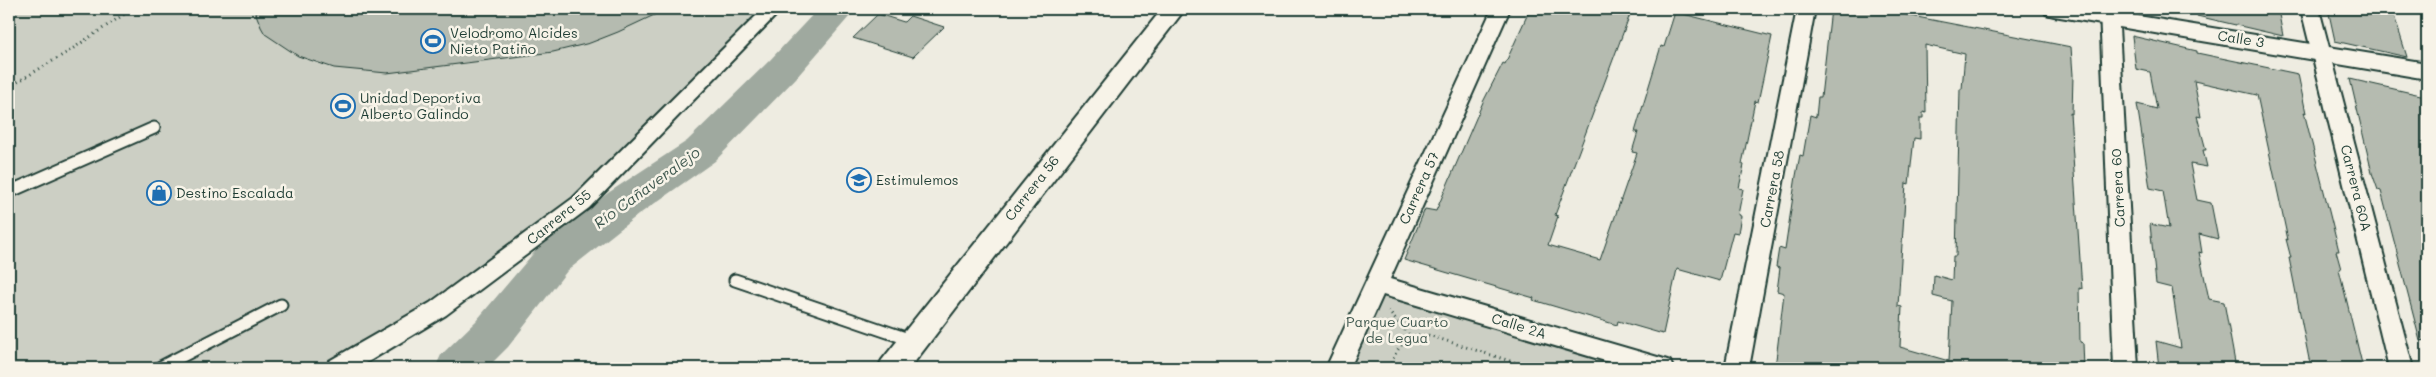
<svg xmlns="http://www.w3.org/2000/svg" width="2436" height="377" font-family="Mali,sans-serif">
<style>
.green{fill:#cccfc4;stroke:#76867c}
.lines{fill:none;stroke-linecap:round;stroke-linejoin:round}
.river{fill:#9fa99f;fill-rule:evenodd}
.building{fill:#b5bbb0;stroke:#1f3d34;fill-rule:evenodd}
.service-casing{stroke:#1f3d34;stroke-width:15}
.minor-casing{stroke:#1f3d34;stroke-width:4}
.tertiary-casing{stroke:#1f3d34;stroke-width:4}
.path{stroke:#1f3d34;stroke-width:3;stroke-dasharray:1 4;stroke-linecap:butt}
.service{stroke:#f7f3e8;stroke-width:11}
.minor{fill:#f7f3e8;fill-rule:evenodd}
.tertiary{fill:#f7f3e8;fill-rule:evenodd}
.labels{text-anchor:middle;stroke-width:5;stroke-linejoin:round;paint-order:stroke}
.poi-label{font-size:14px;fill:#1f3d34;stroke:#f7f3e8;text-anchor:start}
.street-label{font-size:14px;fill:#1f3d34;stroke:#f7f3e8}
.park-label{font-size:14px;fill:#425a51;stroke:#f7f3e8}
.water-label{font-size:15px;font-style:italic;fill:#3f584f;stroke:#f7f3e8}
</style>
<rect width="100%" height="100%" fill="#eeece1"/>
<filter id="ink" filterUnits="userSpaceOnUse"><feTurbulence type="fractalNoise" baseFrequency=".02" numOctaves="2"/><feDisplacementMap in="SourceGraphic" scale="10" xChannelSelector="R" yChannelSelector="G"/><feConvolveMatrix kernelMatrix="1 2 1 2 8 2 1 2 1" color-interpolation-filters="sRGB"/></filter>
<g filter="url(#ink)">
<g class="green">
<path d="M9 9H773L581 203 438 309 338 368H9Z"/>
<path d="M1376 284 1661 368H1338Z"/>
</g>
<g class="lines">
<path class="river" d="M818 9H856L796 78 715 161 638 215 567 271 508 347 487 368H435L441 355 476 321 537 249 608 193 687 141 770 60Z"/>
</g>
<g class="building">
<path d="M254 9H667L618 32 590 43 553 52 387 73 334 68 298 56 265 34 261 27Z"/>
<path d="M1530 9H1632L1555 215 1558 216 1548 245 1600 260 1637 153 1632 152 1638 132H1635L1661 46 1664 47 1675 12 1772 36 1758 102 1755 101 1742 164 1744 165 1739 188 1743 189 1738 215 1741 216 1738 233 1733 232 1720 281 1677 269 1663 334 1618 321 1617 325 1533 300 1534 298 1404 260 1425 209 1436 211 1483 102 1503 63 1505 64Z"/>
<path d="M1831 9H1876L2071 47 2073 75 2072 114 2070 113 2082 289 2079 288 2080 342 2083 343 2084 368H1775L1784 293 1777 291 1780 268 1776 267 1779 248 1785 250 1796 176 1800 155 1803 156 1810 115 1816 117 1818 97H1821ZM1925 45 1965 54 1962 89H1960L1956 256H1953L1952 280 1934 275 1933 296 1952 301 1949 361 1900 347 1902 307 1898 306 1906 183 1909 184 1914 138 1920 139V118H1923V112L1926 113Z"/>
<path d="M2198 9H2278L2283 36 2197 16Z"/>
<path d="M2328 9H2392L2407 57 2335 41Z"/>
<path d="M878 14 904 22 910 16 944 27 913 57 853 38Z"/>
<path d="M2132 36 2197 51V53L2298 74 2306 113 2304 112 2339 251H2336L2341 269H2339L2363 368H2313L2309 359 2289 258H2291L2286 239 2288 240 2257 95 2194 81 2201 117 2197 116 2206 150H2203L2207 167 2190 164 2197 200 2211 203 2218 239 2199 234 2202 253 2199 252 2209 299 2224 302 2236 368H2159L2156 341 2181 348 2172 288 2156 284 2150 224 2169 228 2163 191 2150 188 2137 104 2157 109 2150 72 2136 69Z"/>
<path d="M2350 79 2425 96 2427 105V340L2420 341 2381 191 2378 190 2372 173Z"/>
</g>
<g class="lines">
<defs>
<g id="service">
<path d="M9 192 154 128"/>
<path d="M735 280 914 341"/>
<path d="M159 368 281 305"/>
</g>
<g id="minor">
<path d="M763 9H782L589 208 446 315 358 368H326L329 361 430 303 573 198Z"/>
<path d="M1492 9H1510L1390 279 1661 358 1670 361 1673 368H1629L1383 295 1350 368H1326Z"/>
<path d="M1797 9H1815L1749 368H1725Z"/>
<path d="M2100 9H2118L2138 368H2114Z"/>
<path d="M2301 9H2319L2413 368H2389Z"/>
</g>
<g id="tertiary">
<path d="M1162 9H1185L910 368H878L882 360Z"/>
<path d="M2043 9H2095L2427 63V79L2054 16 2046 14Z"/>
</g>
</defs>
<use href="#service" class="service-casing"/>
<use href="#minor" class="minor-casing"/>
<use href="#tertiary" class="tertiary-casing"/>
<g class="path">
<path d="M9 87 66 53 132 9"/>
<path d="M1388 311 1411 337"/>
<path d="M1390 368C1396 347 1405 336 1428 335L1532 368"/>
</g>
<use href="#service" class="service"/>
<use href="#minor" class="minor"/>
<use href="#tertiary" class="tertiary"/>
</g>
</g>
<defs>
<symbol id="stadium-ring" viewBox="-11 -11 22 22"><circle r="9.5" fill="#f7f3e8" stroke="#1f6fb2" stroke-width="1.5"/><path d="M0-5a6.5 5 0 1 0 0 10a6.5 5 0 1 0 0-10ZM-3.5-1.8h7v3.6h-7Z" fill="#1f6fb2"/></symbol>
<symbol id="school-ring" viewBox="-11 -11 22 22"><circle r="9.5" fill="#f7f3e8" stroke="#1f6fb2" stroke-width="1.5"/><path d="M0-5L7-2L0 1L-7-2ZM-4 1L0 2.5L4 1V4Q0 6-4 4Z" fill="#1f6fb2"/></symbol>
<symbol id="shop-ring" viewBox="-11 -11 22 22"><circle r="9.5" fill="#f7f3e8" stroke="#1f6fb2" stroke-width="1.5"/><path d="M-5-2.5h2.3a2.7 3.5 0 0 1 5.4 0H5L5.5 6h-11ZM-1.5-2.5h3a1.5 2.3 0 0 0-3 0Z" fill="#1f6fb2"/></symbol>
</defs>
<g fill-rule="evenodd">
<use href="#stadium-ring" x="419" y="27" width="28" height="28"/>
<use href="#stadium-ring" x="329" y="92" width="28" height="28"/>
<use href="#school-ring" x="845" y="166" width="28" height="28"/>
<use href="#shop-ring" x="145" y="179" width="28" height="28"/>
</g>
<g class="labels">
<g class="poi-label">
<text x="450" y="38">Velodromo Alcides<tspan x="450" dy="16">Nieto Patiño</tspan></text>
<text x="360" y="103">Unidad Deportiva<tspan x="360" dy="16">Alberto Galindo</tspan></text>
<text x="876" y="185">Estimulemos</text>
<text x="176" y="198">Destino Escalada</text>
</g>
<g class="street-label">
<text transform="translate(2241 39) rotate(9)" y="5">Calle 3</text>
<text transform="translate(1032 188) rotate(-52)" y="5">Carrera 56</text>
<text transform="translate(1419 188) rotate(-66)" y="5">Carrera 57</text>
<text transform="translate(2118 188) rotate(-93)" y="5">Carrera 60</text>
<text transform="translate(2356 188) rotate(76)" y="5">Carrera 60A</text>
<text transform="translate(1772 189) rotate(-79)" y="5">Carrera 58</text>
<text transform="translate(559 217) rotate(-39)" y="5">Carrera 55</text>
<text transform="translate(1519 326) rotate(17)" y="5">Calle 2A</text>
</g>
<g class="park-label">
<text x="1397" y="327">Parque Cuarto<tspan x="1397" dy="16">de Legua</tspan></text>
</g>
<g class="water-label">
<text transform="translate(647 188) rotate(-36)" y="5">Río Cañaveralejo</text>
</g>
</g>
<rect width="2436" height="377" fill="none" stroke="#f7f3e8" stroke-width="30"/>
<rect x="15" y="15" width="2406" height="347" fill="none" stroke="#1f3d34" stroke-width="2" filter="url(#ink)"/>
</svg>
